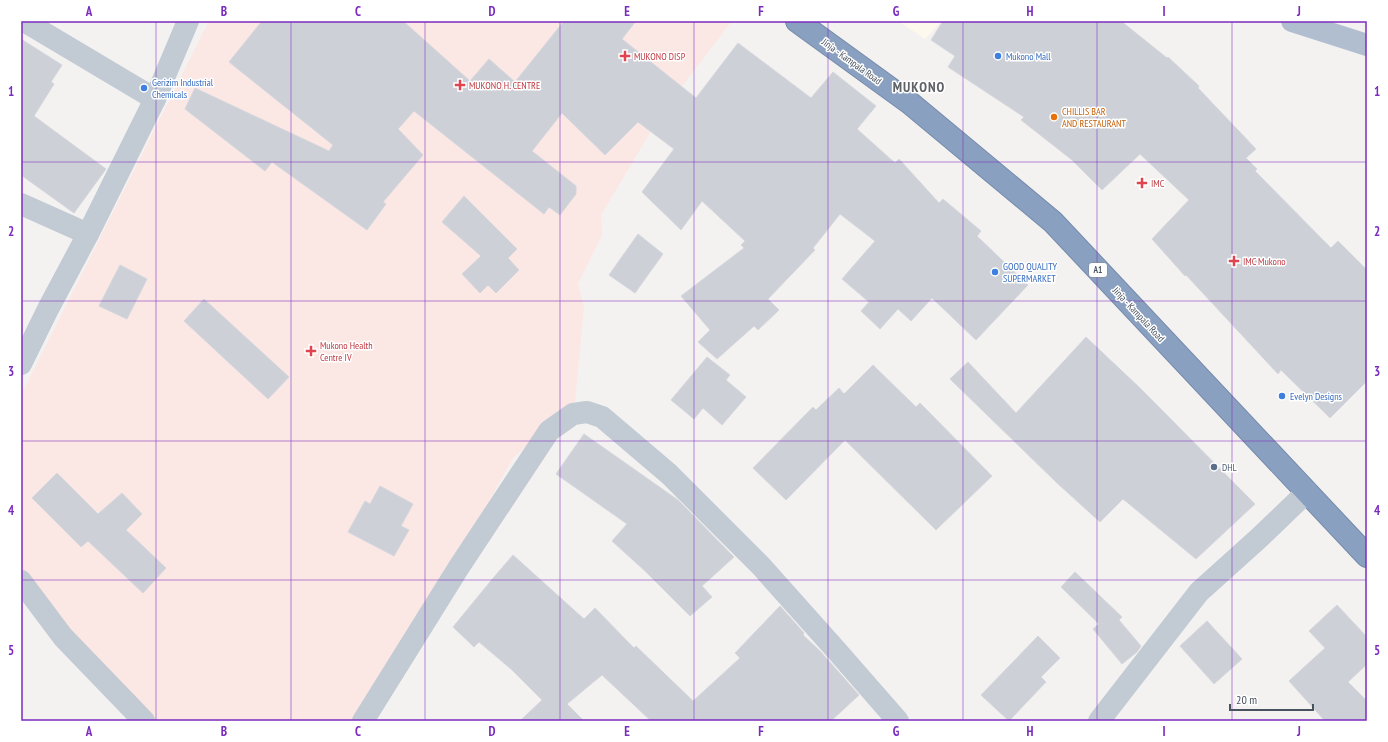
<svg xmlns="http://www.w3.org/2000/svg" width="1388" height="742" font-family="'PT Sans Narrow',sans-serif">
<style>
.commercial{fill:#fdf9ed}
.medical{fill:#fbe7e4}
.building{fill:#cdd0d7;stroke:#d5d7dd}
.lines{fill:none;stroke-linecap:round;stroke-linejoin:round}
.highway-casing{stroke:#758bab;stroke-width:24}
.minor{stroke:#c2cad3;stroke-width:22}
.major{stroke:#b1bed0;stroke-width:22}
.highway{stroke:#8aa0c0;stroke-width:22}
.grid{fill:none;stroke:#7b2cbf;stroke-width:1;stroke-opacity:0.55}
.health-dot{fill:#e0444e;stroke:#fff;stroke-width:1.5}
.shop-dot{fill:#3f7fe0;stroke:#fff;stroke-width:1.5}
.food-dot{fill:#e8710a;stroke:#fff;stroke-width:1.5}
.service-dot{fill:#5c6f8a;stroke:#fff;stroke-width:1.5}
.labels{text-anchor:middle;stroke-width:3;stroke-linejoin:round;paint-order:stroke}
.shield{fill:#fff;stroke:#80878f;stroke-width:1}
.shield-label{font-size:9px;font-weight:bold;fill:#49535f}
.health-label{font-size:10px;fill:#be3a42;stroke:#fff;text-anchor:start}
.shop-label{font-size:10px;fill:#366cbe;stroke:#fff;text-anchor:start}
.street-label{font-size:10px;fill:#49535f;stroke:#fff}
.food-label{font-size:10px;fill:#c56008;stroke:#fff;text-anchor:start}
.service-label{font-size:10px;fill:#4e5e75;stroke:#fff;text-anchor:start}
.district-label{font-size:14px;font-weight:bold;letter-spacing:1px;fill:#5e6166;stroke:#fff}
.neatline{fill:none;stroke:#7b2cbf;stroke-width:1.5}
.grid-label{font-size:13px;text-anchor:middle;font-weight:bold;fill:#7b2cbf}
</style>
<rect width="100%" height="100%" fill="#f4f2f1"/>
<path class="commercial" d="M898 21H942L925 39Z"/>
<path class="medical" d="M209 21H732L663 111 601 215 602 235 578 284 584 307 575 402 513 458 417 631 362 721H146L21 572V395Z"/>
<g class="building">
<path d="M262 21H403L470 81 489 59 515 82 564 21H636L622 39 696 98 738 43 811 98 833 72 876 106 857 129 895 163 899 159 939 203 943 199 981 231 977 236 1028 285 976 340 932 298 911 321 898 309 880 329 861 311 869 302 842 279 875 241 840 214 813 248 815 250 768 299 779 310 758 330 754 326 717 359 698 342 710 330 681 296 744 248 741 245 745 241 702 201 681 230 642 192 674 149 638 122 605 155 562 113 532 151 576 186V194L560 215 549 207 544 214 414 111 398 129 423 155 383 202 386 204 367 230 272 162 265 171 185 109 195 88 329 151 333 145 229 62Z"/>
<path d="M943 21H1121L1167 58 1168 57 1199 86 1198 88 1256 149 1246 158 1257 169 1255 171 1331 248 1338 241 1367 270V381L1330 418 1281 370 1278 374 1186 275 1185 276 1152 239 1189 200 1140 154 1102 190 1072 160 1021 120 1024 117 948 67 955 56 931 40Z"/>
<path d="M21 39 62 65 51 82 54 84 34 116 106 169 74 213 21 175Z"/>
<path d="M464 196 517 249 508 258 519 270 496 293 488 285 480 293 462 274 481 256 442 222Z"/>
<path d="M638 234 663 254 635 293 609 275Z"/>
<path d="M120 265 147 279 127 319 99 306Z"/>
<path d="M204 299 289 377 268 399 184 321Z"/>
<path d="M1086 337 1140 388 1255 504 1196 559 1123 499 1100 522 1057 483 950 379 968 362 1016 413Z"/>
<path d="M707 357 730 375 726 380 746 397 722 425 703 408 694 419 671 400Z"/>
<path d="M873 365 916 407 920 403 992 476 936 530 845 440 786 500 753 468 813 407 816 410 839 388 844 394Z"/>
<path d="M584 434 678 500 734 557 702 586 712 597 690 616 645 571 612 541 627 524 556 474Z"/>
<path d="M57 473 98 514 122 493 142 514 126 530 166 568 143 593 88 541 81 547 32 498Z"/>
<path d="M380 486 413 504 401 526 409 530 394 556 348 532 365 501 370 504Z"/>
<path d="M513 555 584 619 595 608 634 648 636 646 693 701 740 658 735 653 780 606 804 633 803 635 820 651 859 695 831 721H651L602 675 567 704 584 721H520L542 700 512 670 479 642 474 647 453 627 494 577Z"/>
<path d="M1075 572 1122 617 1119 620 1141 646 1137 652 1122 664 1093 629 1099 624 1061 587Z"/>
<path d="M1337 605 1367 637V664L1348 682 1367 701V721H1325L1289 681 1325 648 1309 631Z"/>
<path d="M1207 621 1242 659 1214 684 1180 646Z"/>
<path d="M1038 636 1060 658 1041 677 1046 682 1009 721 981 695Z"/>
</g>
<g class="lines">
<defs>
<path id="highway" d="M797 21 910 103 1053 222 1367 556"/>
</defs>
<use href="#highway" class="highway-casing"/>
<g class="minor">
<path d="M24 21 155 99"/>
<path d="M21 204 88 234"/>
<path d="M21 364 48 309 88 234 155 99 188 21"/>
<path d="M21 581 63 637 144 721"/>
<path d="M363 721 459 567 549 431 573 414 587 412 602 417 669 474 761 566 836 650 898 721"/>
<path d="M1099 721 1199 592 1259 538 1307 492"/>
</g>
<path class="major" d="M1292 21 1367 45"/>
<use href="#highway" class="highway"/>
</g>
<path class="grid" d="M156 21V721M291 21V721M425 21V721M560 21V721M694 21V721M828 21V721M963 21V721M1097 21V721M1232 21V721M21 162H1367M21 301H1367M21 441H1367M21 580H1367"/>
<g class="health-dot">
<path d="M623 50h4v4h4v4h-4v4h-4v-4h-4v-4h4z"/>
<path d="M458 79h4v4h4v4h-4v4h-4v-4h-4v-4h4z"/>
<path d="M1140 177h4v4h4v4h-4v4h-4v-4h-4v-4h4z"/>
<path d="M1232 255h4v4h4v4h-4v4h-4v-4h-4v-4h4z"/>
<path d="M309 345h4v4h4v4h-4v4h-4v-4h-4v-4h4z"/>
</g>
<g class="shop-dot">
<circle cx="998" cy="56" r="4"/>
<circle cx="144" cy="88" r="4"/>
<circle cx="995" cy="272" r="4"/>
<circle cx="1282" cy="396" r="4"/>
</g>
<circle class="food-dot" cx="1054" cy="117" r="4"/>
<circle class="service-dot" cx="1214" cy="467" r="4"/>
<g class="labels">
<rect class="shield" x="1089" y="263" width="18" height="14" rx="3"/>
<g class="shield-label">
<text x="1098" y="273">A1</text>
</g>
<g class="health-label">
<text x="634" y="60">MUKONO DISP</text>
<text x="469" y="89">MUKONO H. CENTRE</text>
<text x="1151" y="187">IMC</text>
<text x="1243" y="265">IMC Mukono</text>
<text x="320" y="349">Mukono Health<tspan x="320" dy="12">Centre IV</tspan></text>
</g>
<g class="shop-label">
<text x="1006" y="60">Mukono Mall</text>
<text x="152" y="86">Gerizim Industrial<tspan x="152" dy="12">Chemicals</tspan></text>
<text x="1003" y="270">GOOD QUALITY<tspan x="1003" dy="12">SUPERMARKET</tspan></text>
<text x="1290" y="400">Evelyn Designs</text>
</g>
<g class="street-label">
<text transform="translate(852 61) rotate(36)" y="4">Jinja - Kampala Road</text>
<text transform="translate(1139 314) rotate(47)" y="4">Jinja - Kampala Road</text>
</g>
<g class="food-label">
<text x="1062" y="115">CHILLIS BAR<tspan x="1062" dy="12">AND RESTAURANT</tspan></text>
</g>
<g class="service-label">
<text x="1222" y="471">DHL</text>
</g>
<g class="district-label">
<text x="919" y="92">MUKONO</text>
</g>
</g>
<rect width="1388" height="742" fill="none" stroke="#ffffff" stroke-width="44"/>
<path d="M1230 704v6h83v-6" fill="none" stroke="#49535f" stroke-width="2"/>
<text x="1236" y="704" font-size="12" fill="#49535f" stroke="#ffffff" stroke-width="3" paint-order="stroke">20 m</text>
<rect x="22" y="22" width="1344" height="698" class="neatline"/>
<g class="grid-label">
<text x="89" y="16">A</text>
<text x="224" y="16">B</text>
<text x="358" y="16">C</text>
<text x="492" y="16">D</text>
<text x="627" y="16">E</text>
<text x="761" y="16">F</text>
<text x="896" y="16">G</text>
<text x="1030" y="16">H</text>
<text x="1164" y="16">I</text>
<text x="1299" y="16">J</text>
<text x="11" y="96">1</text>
<text x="1377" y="96">1</text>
<text x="11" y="236">2</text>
<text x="1377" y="236">2</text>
<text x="11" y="376">3</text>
<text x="1377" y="376">3</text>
<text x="11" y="515">4</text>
<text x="1377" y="515">4</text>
<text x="11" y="655">5</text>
<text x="1377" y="655">5</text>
<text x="89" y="736">A</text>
<text x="224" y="736">B</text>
<text x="358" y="736">C</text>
<text x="492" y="736">D</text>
<text x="627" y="736">E</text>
<text x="761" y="736">F</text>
<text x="896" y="736">G</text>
<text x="1030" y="736">H</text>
<text x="1164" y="736">I</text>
<text x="1299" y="736">J</text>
</g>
</svg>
